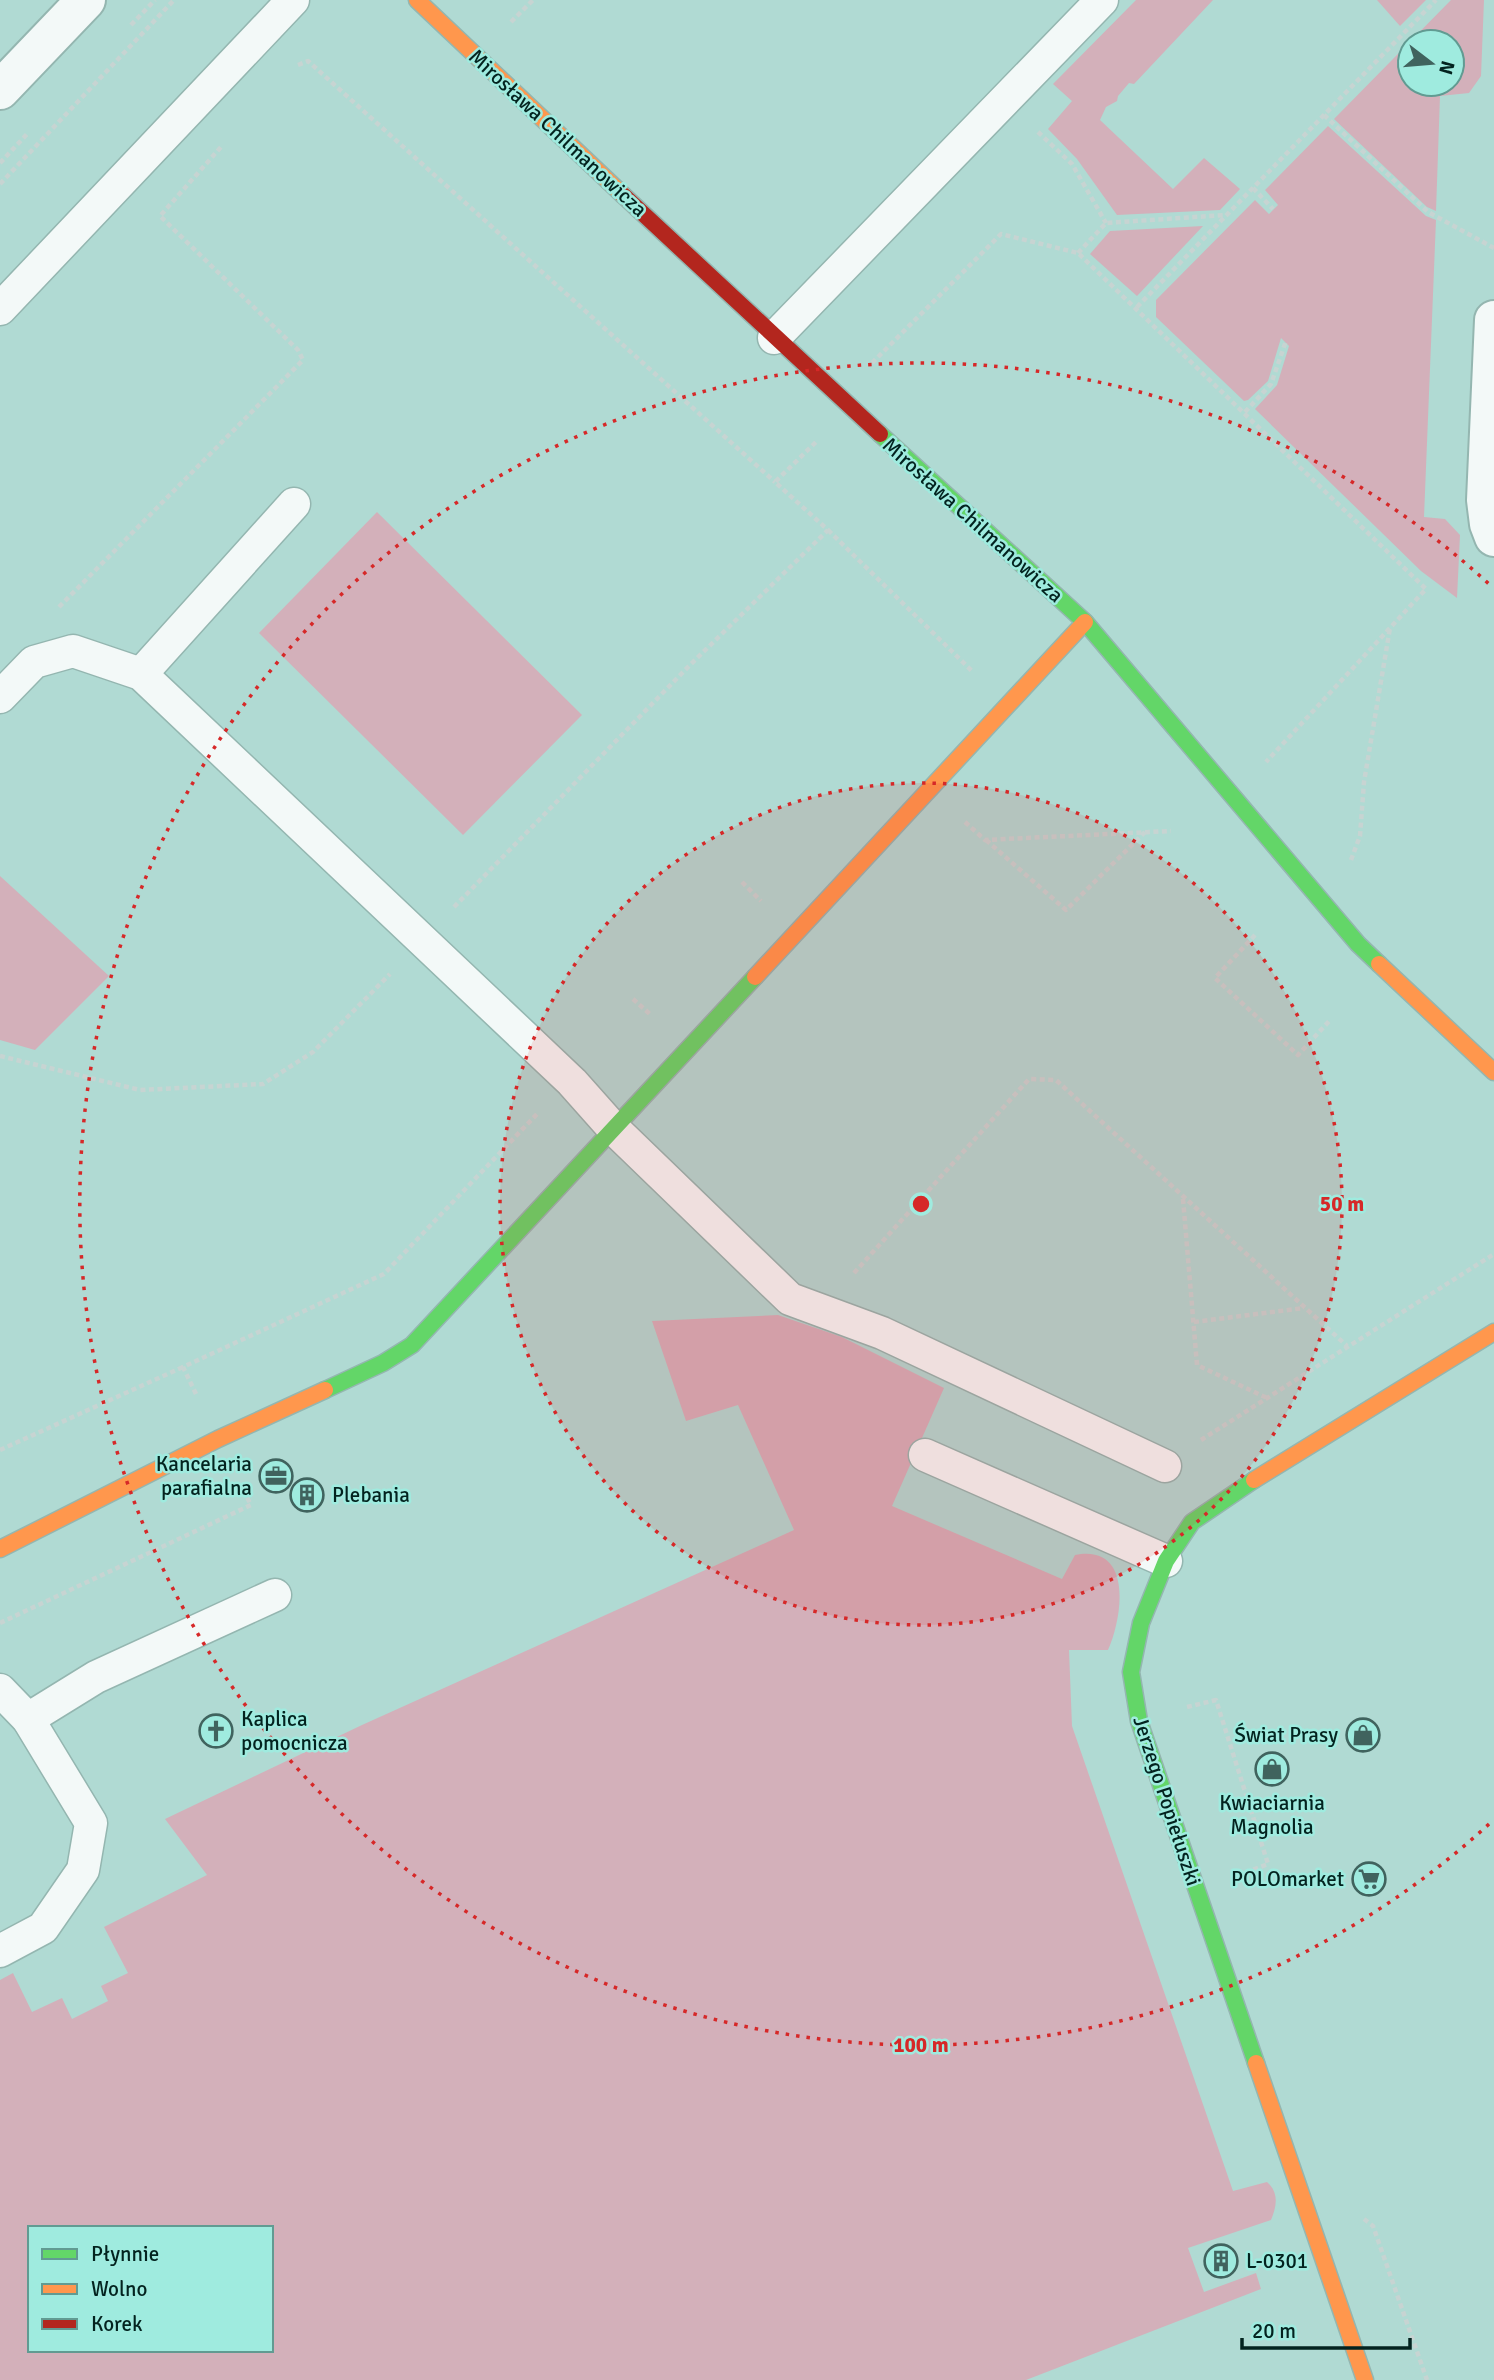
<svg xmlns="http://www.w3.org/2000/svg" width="1494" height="2380" font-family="Signika,sans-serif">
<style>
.green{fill:#d3b0ba;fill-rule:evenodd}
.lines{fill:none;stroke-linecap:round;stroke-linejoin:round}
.lane-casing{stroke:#94b6b0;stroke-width:35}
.street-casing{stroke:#94b6b0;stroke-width:42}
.fast-casing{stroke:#94b6b0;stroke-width:19}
.slow-casing{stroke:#94b6b0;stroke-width:19}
.jam-casing{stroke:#94b6b0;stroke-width:19}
.path{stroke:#c7d4d2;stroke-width:4.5;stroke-dasharray:5 3.5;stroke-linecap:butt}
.lane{stroke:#f3f9f8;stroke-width:32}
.street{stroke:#f3f9f8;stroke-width:38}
.fast{stroke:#63d668;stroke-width:16}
.slow{stroke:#ff974d;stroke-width:16}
.jam{stroke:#b3261e;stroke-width:16}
.ring{fill:none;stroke:#d62828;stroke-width:3.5;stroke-dasharray:3.5 7}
.labels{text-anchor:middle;stroke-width:5;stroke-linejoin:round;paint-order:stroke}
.street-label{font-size:21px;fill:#03231f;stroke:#9febdf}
.poi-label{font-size:21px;fill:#03231f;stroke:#9febdf;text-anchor:end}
.centre{fill:#d62828;stroke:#9febdf;stroke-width:3.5}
.ring-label{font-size:21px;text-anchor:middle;font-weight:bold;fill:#d62828;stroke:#9febdf;stroke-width:5;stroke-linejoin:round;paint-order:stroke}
</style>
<rect width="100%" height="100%" fill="#b0dad3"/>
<g class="green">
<path d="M1136 0H1213L1134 84 1129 83 1118 96 1117 101 1106 107 1100 120 1173 189 1204 158 1240 189 1220 210 1117 215 1077 159 1048 129 1072 101 1053 84Z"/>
<path d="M1377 0H1426L1400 26Z"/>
<path d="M1451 0H1484L1481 76 1469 93 1440 96 1436 211 1427 207 1334 119ZM1410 42H1452V84H1410Z"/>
<path d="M1328 126 1426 216 1436 220 1424 517 1445 519 1460 535 1457 598 1421 571 1255 409 1277 385 1289 346 1281 338 1268 381 1248 400 1244 401 1156 317V300L1255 200 1269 214 1278 205 1265 190Z"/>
<path d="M1203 226 1137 296 1090 254 1110 231Z"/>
<path d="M377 512 582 715 463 835 259 633Z"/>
<path d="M0 876 109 976 35 1050 0 1040Z"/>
<path d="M778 1315 842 1337 944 1388 892 1506 1062 1579 1075 1555C1133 1544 1123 1616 1108 1650H1069L1072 1726 1233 2191 1267 2182C1279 2192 1277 2206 1271 2220L1188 2248 1204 2292 1256 2273 1261 2289 1026 2380H0V1980L13 1973 32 2012 62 1998 72 2019 108 2001 101 1986 128 1973 104 1927 207 1875 165 1819 362 1725 794 1530 738 1405 686 1421 652 1321ZM30 2228H271V2350H30Z"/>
</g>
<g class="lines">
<defs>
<g id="lane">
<path d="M0 309 293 0"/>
<path d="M774 338 1102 0"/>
<path d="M141 674 294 504"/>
<path d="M0 697 34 662 73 651 141 674 572 1082 612 1127 790 1299 882 1333 1165 1466"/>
<path d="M925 1455 1166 1561"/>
<path d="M0 1690 28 1719 91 1823 83 1870 43 1928 0 1951"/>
<path d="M28 1719 96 1677 275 1595"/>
</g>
<g id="street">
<path d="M0 90 86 0"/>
<path d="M1494 320 1486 500 1489 524 1494 537"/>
</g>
<g id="fast">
<path d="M880 434 1085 622 1358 944 1379 964"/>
<path d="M325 1390 383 1363 412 1345 755 977"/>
<path d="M1254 1480 1192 1522 1166 1561 1141 1623 1131 1672 1139 1721 1256 2063"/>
</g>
<g id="slow">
<path d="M417 0 623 195"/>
<path d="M1379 964 1494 1072"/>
<path d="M755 977 1085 622"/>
<path d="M1254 1480 1494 1332"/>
<path d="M0 1549 218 1439 325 1390"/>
<path d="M1256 2063 1365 2380"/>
</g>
<path id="jam" d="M623 195 880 434"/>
</defs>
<use href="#lane" class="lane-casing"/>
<use href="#street" class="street-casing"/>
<use href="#fast" class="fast-casing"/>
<use href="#slow" class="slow-casing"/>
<use href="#jam" class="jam-casing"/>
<g class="path">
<path d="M511 22 533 0"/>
<path d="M131 25 155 0"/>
<path d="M298 65 308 61 775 482"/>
<path d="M1324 115 1428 212 1494 248"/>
<path d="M1038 132 1072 164 1106 223"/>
<path d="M0 163 28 133"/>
<path d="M0 184 174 0"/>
<path d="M1253 188 1273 209"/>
<path d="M1078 253 1106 223 1225 215"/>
<path d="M1137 307 1436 0"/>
<path d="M872 363 1001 234 1078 253 1426 589 1266 762"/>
<path d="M1245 412 1271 384 1286 341"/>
<path d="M828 530 973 672"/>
<path d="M59 607 303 360 298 350 160 216 221 147"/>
<path d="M965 822 985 840 1171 831"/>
<path d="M986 840 1066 910 1145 832"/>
<path d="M1351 860 1360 836 1364 782 1390 628"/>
<path d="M742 882 761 901"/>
<path d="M454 907 690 665 828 530 775 482 816 442"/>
<path d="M1255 935 1215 978 1298 1055 1331 1019"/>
<path d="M633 999 651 1015"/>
<path d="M0 1056 140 1090 263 1084 313 1052 390 974"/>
<path d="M1183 1199 1197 1365 1267 1398"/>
<path d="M854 1273 1029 1079 1056 1080 1347 1346"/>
<path d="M1194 1322 1304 1308"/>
<path d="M196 1394 183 1367 384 1274 538 1113"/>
<path d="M1201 1440 1494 1254"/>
<path d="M0 1450 183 1367"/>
<path d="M0 1623 251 1505 240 1484"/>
<path d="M1187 1707 1216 1700 1268 1864 1242 1874"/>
<path d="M1364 2219 1373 2226 1427 2380"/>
</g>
<use href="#lane" class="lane"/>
<use href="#street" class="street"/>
<use href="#fast" class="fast"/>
<use href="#slow" class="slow"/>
<use href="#jam" class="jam"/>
</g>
<circle cx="921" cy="1204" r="421" fill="#d62828" fill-opacity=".12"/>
<g class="ring">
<circle cx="921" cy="1204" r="421"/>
<path d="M1489 1824A841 841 0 1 1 1489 584"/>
</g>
<defs>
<symbol id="office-ring" viewBox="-11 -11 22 22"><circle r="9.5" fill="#9febdf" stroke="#40635e" stroke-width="1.5"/><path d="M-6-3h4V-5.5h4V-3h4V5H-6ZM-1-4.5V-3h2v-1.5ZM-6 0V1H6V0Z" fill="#40635e"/></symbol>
<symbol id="building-ring" viewBox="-11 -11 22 22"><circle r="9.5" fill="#9febdf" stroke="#40635e" stroke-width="1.5"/><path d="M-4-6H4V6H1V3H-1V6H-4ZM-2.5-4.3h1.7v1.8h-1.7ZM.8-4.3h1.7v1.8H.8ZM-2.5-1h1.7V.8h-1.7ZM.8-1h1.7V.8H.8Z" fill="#40635e"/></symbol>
<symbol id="church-ring" viewBox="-11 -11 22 22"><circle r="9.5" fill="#9febdf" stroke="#40635e" stroke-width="1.5"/><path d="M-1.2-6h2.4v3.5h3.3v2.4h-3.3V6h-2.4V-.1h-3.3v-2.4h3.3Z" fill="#40635e"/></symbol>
<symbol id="shop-ring" viewBox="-11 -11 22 22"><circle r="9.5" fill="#9febdf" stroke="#40635e" stroke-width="1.5"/><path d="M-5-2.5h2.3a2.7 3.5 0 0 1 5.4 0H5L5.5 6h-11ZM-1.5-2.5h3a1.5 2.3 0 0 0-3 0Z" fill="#40635e"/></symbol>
<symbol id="supermarket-ring" viewBox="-11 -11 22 22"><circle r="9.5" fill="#9febdf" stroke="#40635e" stroke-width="1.5"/><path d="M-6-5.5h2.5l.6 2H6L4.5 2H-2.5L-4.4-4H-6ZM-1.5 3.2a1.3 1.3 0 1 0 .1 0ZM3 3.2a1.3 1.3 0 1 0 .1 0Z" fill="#40635e"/></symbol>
</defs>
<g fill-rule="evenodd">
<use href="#office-ring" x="257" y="1457" width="38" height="38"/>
<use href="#building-ring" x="288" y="1476" width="38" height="38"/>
<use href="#church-ring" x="197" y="1712" width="38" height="38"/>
<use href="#shop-ring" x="1344" y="1716" width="38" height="38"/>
<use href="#shop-ring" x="1253" y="1750" width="38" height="38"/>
<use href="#supermarket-ring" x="1350" y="1860" width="38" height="38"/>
<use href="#building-ring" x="1202" y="2242" width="38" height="38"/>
</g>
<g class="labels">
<g class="street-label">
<text transform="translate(558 133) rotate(43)" y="7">Mirosława Chilmanowicza</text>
<text transform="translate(973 520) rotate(42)" y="7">Mirosława Chilmanowicza</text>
<text transform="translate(1167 1801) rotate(72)" y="7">Jerzego Popiełuszki</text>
</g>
<g class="poi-label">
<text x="252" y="1471">Kancelaria<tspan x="252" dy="24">parafialna</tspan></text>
<text x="332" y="1502" text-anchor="start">Plebania</text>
<text x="241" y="1726" text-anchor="start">Kaplica<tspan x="241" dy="24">pomocnicza</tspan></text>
<text x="1338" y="1742">Świat Prasy</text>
<text x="1272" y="1810" text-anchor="middle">Kwiaciarnia<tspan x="1272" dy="24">Magnolia</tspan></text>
<text x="1344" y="1886">POLOmarket</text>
<text x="1246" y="2268" text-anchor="start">L-0301</text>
</g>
</g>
<circle cx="921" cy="1204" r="10" class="centre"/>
<g class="ring-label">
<text x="1342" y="1211">50 m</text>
<text x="921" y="2052">100 m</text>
</g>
<rect x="28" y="2226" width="245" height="126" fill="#9febdf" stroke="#619b92" stroke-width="2"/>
<rect x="42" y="2249" width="35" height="10" fill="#63d668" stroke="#619b92" stroke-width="2"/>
<text x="91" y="2261" font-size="21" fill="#03231f">Płynnie</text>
<rect x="42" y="2284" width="35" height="10" fill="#ff974d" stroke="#619b92" stroke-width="2"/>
<text x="91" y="2296" font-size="21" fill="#03231f">Wolno</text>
<rect x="42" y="2319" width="35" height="10" fill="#b3261e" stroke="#619b92" stroke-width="2"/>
<text x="91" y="2331" font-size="21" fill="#03231f">Korek</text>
<g transform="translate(1431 63) rotate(106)"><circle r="33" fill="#9febdf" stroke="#619b92" stroke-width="2"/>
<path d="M0-5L12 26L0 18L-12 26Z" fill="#40635e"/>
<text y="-10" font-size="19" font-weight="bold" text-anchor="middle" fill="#03231f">N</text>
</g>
<path d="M1242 2338v10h168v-10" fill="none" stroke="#03231f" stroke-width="3.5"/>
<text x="1252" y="2338" font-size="21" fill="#03231f" stroke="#9febdf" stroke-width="5" paint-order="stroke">20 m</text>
</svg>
